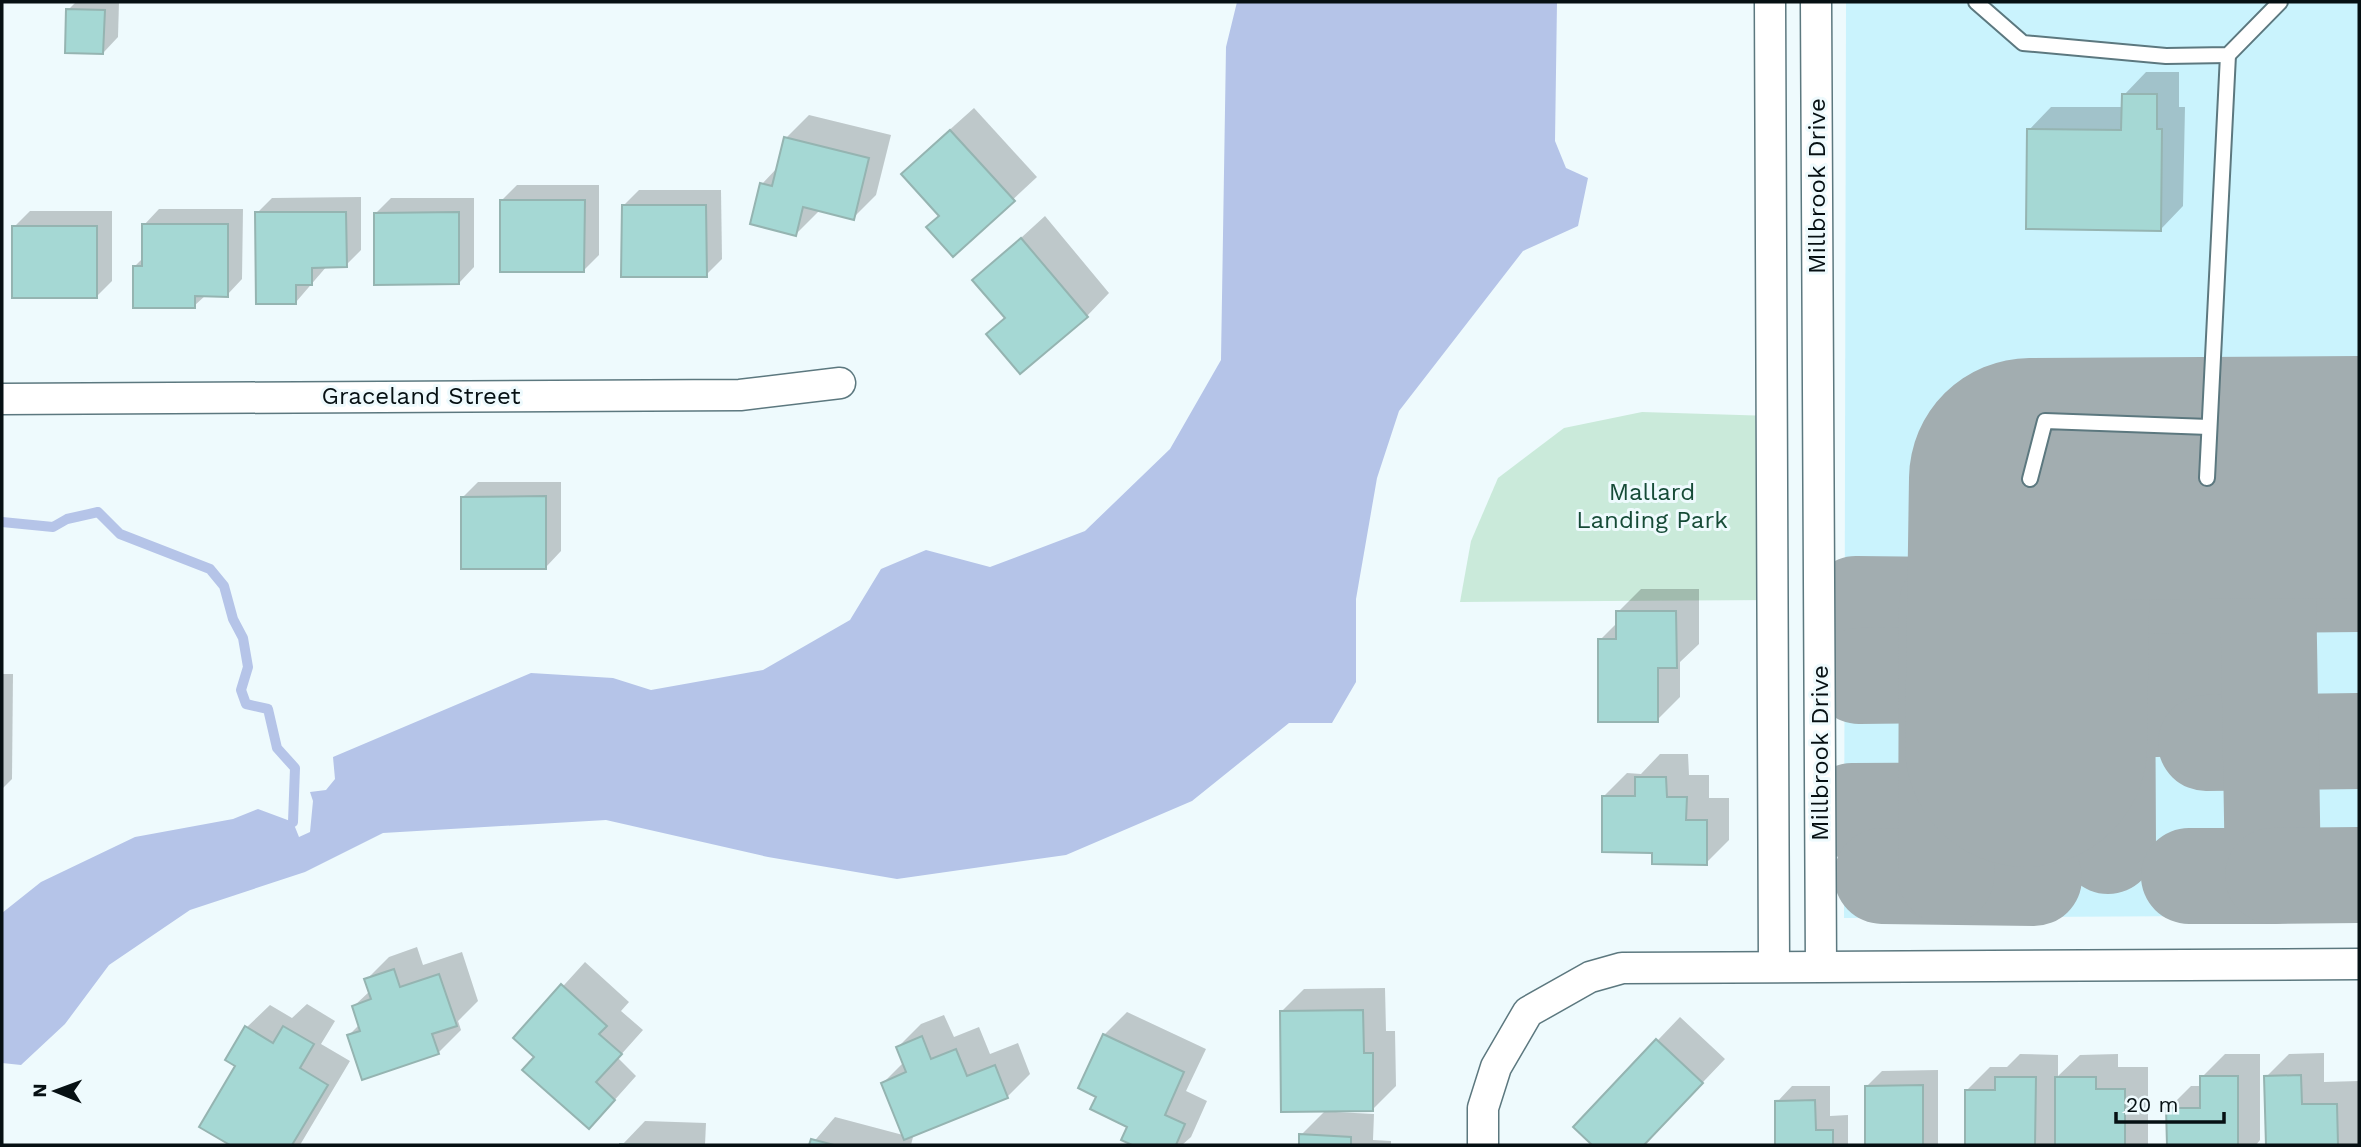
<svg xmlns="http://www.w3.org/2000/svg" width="2361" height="1147" font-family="'Work Sans',sans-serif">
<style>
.built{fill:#caf3fd}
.green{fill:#caeada}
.water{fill:#b5c4e8}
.shadow{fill:#0003}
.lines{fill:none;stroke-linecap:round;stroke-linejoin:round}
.stream{stroke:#b5c4e8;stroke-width:10}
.taxiway{stroke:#a2adb0;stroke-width:96}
.runway{stroke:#a2adb0;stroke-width:242}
.building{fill:#a5d8d4;stroke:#95b4b1;stroke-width:2}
.service-casing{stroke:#5c787f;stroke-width:18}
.minor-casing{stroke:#5c787f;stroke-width:33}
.service{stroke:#fff;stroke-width:14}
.minor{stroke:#fff;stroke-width:30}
.labels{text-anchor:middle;stroke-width:6;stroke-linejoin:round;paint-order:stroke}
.street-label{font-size:24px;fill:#061013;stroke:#eefafd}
.park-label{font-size:24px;fill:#164b37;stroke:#eefafd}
</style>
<rect width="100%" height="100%" fill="#eefafd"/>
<path class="built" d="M1846 2H2359V915L1844 918Z"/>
<path class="green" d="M1642 412 1772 416 1773 600 1460 602 1471 541 1498 478 1564 428Z"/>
<path class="water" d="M1237 2H1557L1555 141 1566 168 1588 178 1578 226 1523 251 1399 411 1377 478 1356 599V682L1332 723H1289L1192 801 1066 855 897 879 768 857 606 820 383 833 305 872 190 910 109 965 65 1024 21 1065 2 1063V913L41 882 135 837 233 819 258 809 293 822 299 837 310 832 313 801 310 792 326 790 335 779 333 757 531 673 613 678 651 690 763 670 850 620 881 569 926 550 990 567 1085 531 1170 449 1221 360 1226 47Z"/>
<g class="shadow">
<path d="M76 2H119L118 37 103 53 68 10Z"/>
<path d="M2146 72H2179V107H2185L2183 206 2161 229 2029 130 2051 107H2123L2124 95Z"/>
<path d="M974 108 1037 177 953 255 926 151Z"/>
<path d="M809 115 891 135 876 195 853 218 819 211 796 234 762 184 778 167 786 138Z"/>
<path d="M517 185H599V255L584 270 501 201Z"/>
<path d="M639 190H721L722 259 706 275 623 206Z"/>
<path d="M361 197V250L346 265 327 266 296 302 257 213 272 198Z"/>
<path d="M391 198H474V267L459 283 376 213Z"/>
<path d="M159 209H243L242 279 227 295H206L194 306 134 267 144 257V225Z"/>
<path d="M30 211H112V281L97 296 14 227Z"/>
<path d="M1045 216 1109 293 1087 316 988 334 1006 316 975 280Z"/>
<path d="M478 482H561V551L546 567 463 497Z"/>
<path d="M1641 589H1699V644L1680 662V697L1657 720 1600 640 1618 622V612Z"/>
<path d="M2 674H13L12 779 2 789Z"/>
<path d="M1660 754H1688L1689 775H1709V798H1729V840L1706 863 1654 851 1604 796 1627 773 1641 774Z"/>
<path d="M417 947 423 965 462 952 478 1001 458 1021 461 1030 438 1053 349 1035 360 1024 354 1006 370 991 366 980 389 957Z"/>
<path d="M585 962 629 1002 621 1011 643 1030 618 1058 636 1076 611 1104 536 1057 516 1038Z"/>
<path d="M1385 988 1386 1031H1395L1396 1086 1373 1109H1336V1112L1374 1114 1373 1140 1391 1141V1145H1301V1135L1326 1110 1281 1012 1304 989Z"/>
<path d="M307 1004 335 1021 321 1044 350 1061 300 1145H234L202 1126 238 1066 247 1027 270 1005 292 1018Z"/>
<path d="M1127 1012 1206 1049 1186 1091 1207 1101 1191 1137 1182 1145H1136L1124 1139 1130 1126 1098 1096 1104 1035Z"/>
<path d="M944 1015 954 1037 979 1027 990 1054 1018 1043 1030 1074 1007 1097 909 1136 913 1137 911 1145H811L835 1117 903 1135 883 1083 904 1062 898 1047 921 1024Z"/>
<path d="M1680 1017 1725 1059 1643 1145H1619L1615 1142 1612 1145H1594L1575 1127Z"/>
<path d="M2324 1053V1082L2359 1081V1145H2267L2266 1077 2289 1054Z"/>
<path d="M2020 1054 2058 1055V1076L2080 1055 2118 1054V1067H2148V1145H1966L1967 1090 1990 1067H2007Z"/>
<path d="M2225 1054H2260V1140L2256 1145H2168V1109L2191 1086H2202V1077Z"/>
<path d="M1938 1070V1145H1867V1086L1882 1071Z"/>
<path d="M1792 1086H1830V1116L1848 1115V1145H1777V1102Z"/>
<path d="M645 1121 706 1123 705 1145H622Z"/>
</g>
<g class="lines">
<path class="stream" d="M2 522 53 527 67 519 98 512 120 534 210 569 224 586 233 619 243 638 248 667 241 690 246 704 268 709 277 748 295 768 293 822"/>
<g class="taxiway">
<path d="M2268 585 2359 584"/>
<path d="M1856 604 1947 605"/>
<path d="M2107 647 2108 846"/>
<path d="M1859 676 1947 675"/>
<path d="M2024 713 2189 708 2190 585"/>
<path d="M2206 743 2359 741"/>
<path d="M1852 811 2034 810"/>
<path d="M1882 876 2034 878"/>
<path d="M1946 876 1947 605 1969 587 2268 585 2273 876H2189"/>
<path d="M2273 876 2359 875"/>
</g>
<path class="runway" d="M2026 746 2030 479 2359 477"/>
</g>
<g class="building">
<path d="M66 9 105 10 103 54 65 53Z"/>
<path d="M2122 94H2157V129H2162L2161 231 2026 229 2027 129 2121 130Z"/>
<path d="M950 130 1015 201 953 257 926 227 939 216 901 174Z"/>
<path d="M784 137 869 158 854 220 803 207 796 236 750 224 760 183 772 186Z"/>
<path d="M500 200H585L584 272H500Z"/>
<path d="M622 205H706L707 277H621Z"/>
<path d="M255 212H346L347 267 312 268V285H296V304H256Z"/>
<path d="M459 212V284L374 285V213Z"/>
<path d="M142 224H228V297L195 296V308H133V266H142Z"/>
<rect x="12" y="226" width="85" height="72"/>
<path d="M1021 238 1088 317 1020 374 986 334 1005 318 972 280Z"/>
<path d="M546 496V569H461V497Z"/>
<path d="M1616 611H1676L1677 668H1658V722H1598V639H1616Z"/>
<path d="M1635 777H1666L1667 797H1687L1686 820H1707V865L1652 864V853L1602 852V796H1635Z"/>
<path d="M394 969 400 987 439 974 457 1026 432 1034 439 1054 362 1080 347 1035 360 1031 352 1006 371 999 364 979Z"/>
<path d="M561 984 607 1026 599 1034 622 1054 596 1082 615 1100 589 1129 522 1070 534 1057 513 1038Z"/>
<path d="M1363 1010 1364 1053H1373V1111L1281 1112 1280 1011Z"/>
<path d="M245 1026 273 1043 283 1026 314 1044 300 1068 328 1085 292 1145H230L199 1127 235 1066 225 1060Z"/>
<path d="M1103 1034 1184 1072 1165 1115 1185 1124 1176 1145H1132L1121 1140 1127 1127 1090 1109 1096 1097 1078 1088Z"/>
<path d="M922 1036 931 1059 956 1049 967 1076 995 1065 1008 1098 904 1140 881 1083 906 1072 896 1047Z"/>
<path d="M1656 1039 1703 1083 1644 1145H1592L1573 1127Z"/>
<path d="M2301 1075 2302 1104H2337L2338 1145H2266L2264 1076Z"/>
<path d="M2200 1076H2238V1145H2167L2166 1108H2200Z"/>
<path d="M1995 1077H2036L2035 1145H1965V1090H1995Z"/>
<path d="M2055 1077H2096V1089H2125V1145H2055Z"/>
<path d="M1923 1085V1145H1865V1086Z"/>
<path d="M1815 1100 1816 1130H1833V1145H1775V1101Z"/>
<path d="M1299 1134 1351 1137V1145H1299Z"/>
<path d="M811 1139 834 1145H809Z"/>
<path d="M620 1144 675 1145H620Z"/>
</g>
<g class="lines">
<defs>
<g id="service">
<path d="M1976 2 2023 43 2166 56 2228 55 2280 2"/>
<path d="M2207 478 2228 55"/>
<path d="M2030 479 2045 421 2209 427"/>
</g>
<g id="minor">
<path d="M1770 2 1774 966"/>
<path d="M1816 2 1821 966"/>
<path d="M2 399 740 395 840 383"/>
<path d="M1483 1145V1108L1496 1067 1528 1012 1590 977 1622 968 2359 964"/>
</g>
</defs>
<use href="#service" class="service-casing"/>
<use href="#minor" class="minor-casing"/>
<use href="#service" class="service"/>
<use href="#minor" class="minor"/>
</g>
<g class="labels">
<g class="street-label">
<text transform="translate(1817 186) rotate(-90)" y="8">Millbrook Drive</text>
<text x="421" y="404">Graceland Street</text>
<text transform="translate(1820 753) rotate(-90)" y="8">Millbrook Drive</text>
</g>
<g class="park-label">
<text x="1652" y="500">Mallard<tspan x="1652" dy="28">Landing Park</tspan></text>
</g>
</g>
<rect width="2361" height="1147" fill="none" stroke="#061013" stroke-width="7"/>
<g transform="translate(56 1091) rotate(271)" stroke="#eefafd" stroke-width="5" paint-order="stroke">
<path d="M0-5L12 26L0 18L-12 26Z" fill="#061013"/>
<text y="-10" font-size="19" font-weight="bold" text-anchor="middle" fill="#061013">N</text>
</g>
<path d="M2116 1112v10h108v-10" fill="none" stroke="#061013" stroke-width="3.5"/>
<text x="2126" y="1112" font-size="21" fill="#061013" stroke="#eefafd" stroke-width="5" paint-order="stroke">20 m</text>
</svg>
